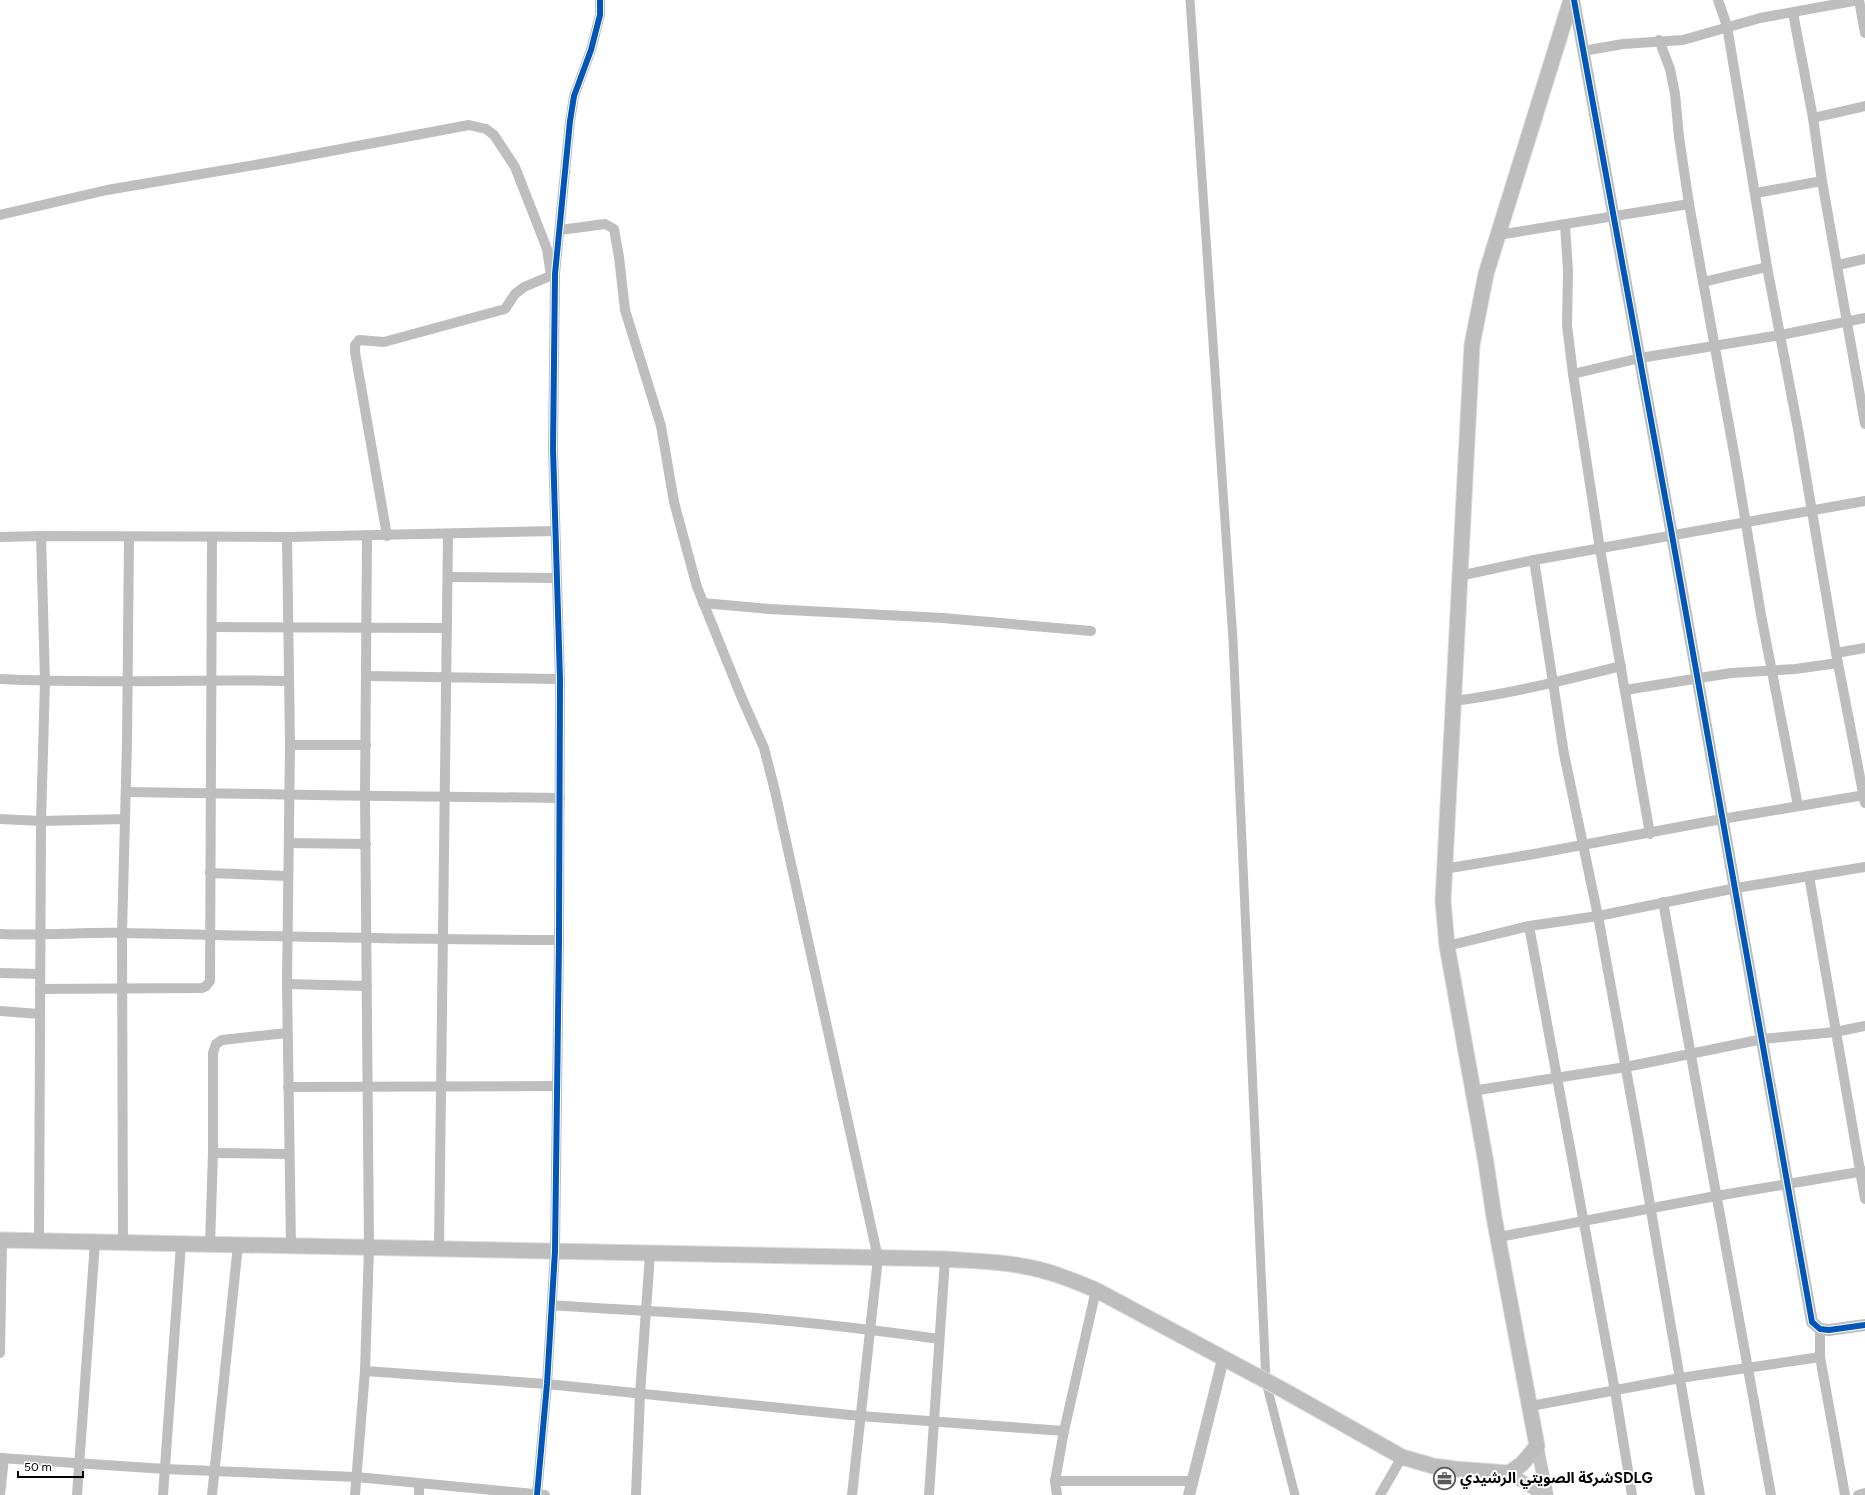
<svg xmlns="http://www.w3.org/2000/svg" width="1865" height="1495" font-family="Figtree,'Noto Sans Arabic',sans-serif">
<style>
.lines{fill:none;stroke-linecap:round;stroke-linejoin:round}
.canal{stroke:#bcbcbc;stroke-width:9}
.primary-casing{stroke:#dbdbdb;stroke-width:17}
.minor{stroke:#bebebe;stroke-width:10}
.tertiary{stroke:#bebebe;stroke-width:12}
.secondary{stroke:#c1c1c1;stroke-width:13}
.primary{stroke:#bdbdbd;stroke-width:15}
.cycleway-casing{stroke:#fff;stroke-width:8}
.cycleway{stroke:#0057b8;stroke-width:6}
.labels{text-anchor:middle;stroke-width:4;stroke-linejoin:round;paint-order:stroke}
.poi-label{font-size:15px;font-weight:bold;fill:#000;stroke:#fff;text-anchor:start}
</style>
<rect width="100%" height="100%" fill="#fff"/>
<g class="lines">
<path class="canal" d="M1190 0 1233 640 1266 1382 1295 1495"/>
<defs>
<path id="primary" d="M0 1240 945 1259C971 1261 997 1261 1022 1266 1048 1270 1072 1280 1096 1290L1285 1391 1402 1457 1433 1466 1455 1469 1509 1473 1522 1464 1537 1446 1494 1217 1486 1163 1447 946 1443 901 1472 345 1486 274 1498 235 1571 0"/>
</defs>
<use href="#primary" class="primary-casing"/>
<g class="minor">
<path d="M1718 0 1727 26 1767 267 1798 429 1836 653 1865 803"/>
<path d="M1859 0 1865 33"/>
<path d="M1793 13 1813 118 1822 181 1865 424"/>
<path d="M1659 40 1670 69 1675 94 1679 137 1689 204 1736 464 1761 615 1798 806"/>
<path d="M1583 51 1623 44 1683 40 1760 18 1859 0"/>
<path d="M1813 118 1865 106"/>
<path d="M1756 193 1822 181"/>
<path d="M0 215 107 190 272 162 469 125 486 129 494 135 515 167 547 249 551 276"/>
<path d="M1565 225 1568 271 1567 325 1573 374 1600 549 1650 834"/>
<path d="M560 230 605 224 614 229 619 257 625 310 661 426 674 502 697 587 741 696 764 748 775 791 878 1258 852 1495"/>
<path d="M1498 235 1689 204"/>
<path d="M1838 265 1865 259"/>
<path d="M1703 282 1767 267"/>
<path d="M1573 374 1640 358 1781 335 1865 318"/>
<path d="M387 536 355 352V345L359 340 384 342 505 309 515 294 524 287 555 274"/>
<path d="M0 537 41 536"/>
<path d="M287 537 290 745 287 984 291 1246"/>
<path d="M1534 560 1564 754 1598 916 1638 1135 1700 1495"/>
<path d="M1459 576 1534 560 1865 501"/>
<path d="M448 577 556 578"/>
<path d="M703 603 769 609 943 618 1091 631"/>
<path d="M212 627 447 628"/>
<path d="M1836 653 1865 648"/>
<path d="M367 676 560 679"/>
<path d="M0 679C96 684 193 679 289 681"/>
<path d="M1625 690 1731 673 1795 669 1838 663"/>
<path d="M1453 701C1510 694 1565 680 1621 666"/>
<path d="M290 745H366"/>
<path d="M126 792C271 795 415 796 560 798"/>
<path d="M0 819 41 821 125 819"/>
<path d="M289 843 366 844"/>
<path d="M1444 869 1534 854 1722 819 1865 795"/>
<path d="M210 873 288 876"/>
<path d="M1809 876 1865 1199"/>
<path d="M1663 902 1771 1495"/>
<path d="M1529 926 1615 1391 1632 1495"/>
<path d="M0 934C41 936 83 932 124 933 269 936 414 940 559 940"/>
<path d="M1447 946 1529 926 1598 916 1736 888 1865 867"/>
<path d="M0 973 40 974"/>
<path d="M287 984 367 986"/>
<path d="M40 989 202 988 206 986 210 981 212 537"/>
<path d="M0 1011 40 1014"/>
<path d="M288 1087 556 1086"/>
<path d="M1472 1091 1626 1067 1763 1039 1835 1032 1865 1026"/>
<path d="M213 1153 289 1154"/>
<path d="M1499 1237 1716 1196 1865 1171"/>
<path d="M39 1241 41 821 45 682 41 536 287 537 555 531"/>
<path d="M123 1243 122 933 127 743 129 537"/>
<path d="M210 1245 213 1153V1053L216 1044 222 1040 287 1033"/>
<path d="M439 1249 448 534"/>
<path d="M552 1305C616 1310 680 1312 743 1317 809 1322 874 1330 939 1339"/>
<path d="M1820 1329V1357L1845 1495"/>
<path d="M0 1353 2 1240"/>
<path d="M365 1371 547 1384 860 1416 1064 1431"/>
<path d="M1531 1406 1680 1378 1820 1357"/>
<path d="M0 1458 165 1469 356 1477 545 1495"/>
<path d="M1055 1481H1193"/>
<path d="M0 1495 4 1458"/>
<path d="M77 1495 95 1242"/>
<path d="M163 1495 181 1244"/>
<path d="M212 1495 238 1245"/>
<path d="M355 1495 365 1371 369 1248 365 795 367 536"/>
<path d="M419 1495V1484"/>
<path d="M537 1495 547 1384 555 1251 559 940 560 679 553 449 555 274 570 121 574 96 591 50 600 15V0"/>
<path d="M636 1495 640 1394 650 1254"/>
<path d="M929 1495 945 1259"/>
<path d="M1057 1495 1055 1481 1064 1431 1096 1290"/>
<path d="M1380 1495 1402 1457"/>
<path d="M1858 1495 1865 1493"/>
</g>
<g class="tertiary">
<path d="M1574 0 1672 535 1812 1322 1820 1329 1829 1330 1865 1325"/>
<path d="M1189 1495 1223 1359"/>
</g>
<g class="secondary">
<path d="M1537 1446 1547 1495"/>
<path d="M1509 1473 1544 1495"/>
</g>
<use href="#primary" class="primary"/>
<defs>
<g id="cycleway">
<path d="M1574 0 1672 535 1812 1322 1820 1329 1829 1330 1865 1325"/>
<path d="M537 1495 547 1384 555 1251 559 940 560 679 553 449 555 274 570 121 574 96 591 50 600 15V0"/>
</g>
</defs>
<use href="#cycleway" class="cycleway-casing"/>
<use href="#cycleway" class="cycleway"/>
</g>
<defs>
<symbol id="office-ring" viewBox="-11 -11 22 22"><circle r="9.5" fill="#fff" stroke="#595959" stroke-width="1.5"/><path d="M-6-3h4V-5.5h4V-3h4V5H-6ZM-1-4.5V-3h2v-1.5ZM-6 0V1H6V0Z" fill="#595959"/></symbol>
</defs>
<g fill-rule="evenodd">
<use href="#office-ring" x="1432" y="1466" width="25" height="25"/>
</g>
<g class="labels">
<g class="poi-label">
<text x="1460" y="1483">شركة الصويتي الرشيديSDLG</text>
</g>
</g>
<path d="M18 1471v6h65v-6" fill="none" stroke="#000000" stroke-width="2"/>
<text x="24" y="1471" font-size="12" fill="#000000" stroke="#ffffff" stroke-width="3" paint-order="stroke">50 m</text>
</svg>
